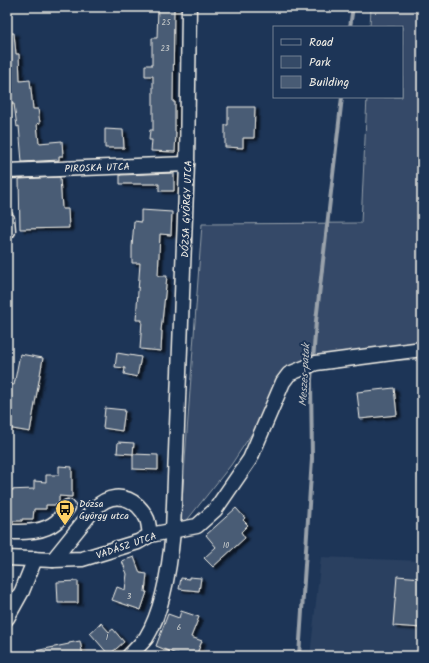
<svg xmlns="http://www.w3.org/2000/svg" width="429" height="663" font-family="Kalam,sans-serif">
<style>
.built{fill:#2a4060}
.green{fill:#354a67;stroke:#949ea8}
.water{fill:#5e6d82;stroke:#9aa2ab}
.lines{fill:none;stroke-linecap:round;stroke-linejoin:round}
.stream{stroke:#9aa2ab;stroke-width:4}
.building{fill:#485b74;stroke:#f4f1e8;filter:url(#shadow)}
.minor-casing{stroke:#f4f1e8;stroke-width:17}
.minor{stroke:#1d3557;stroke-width:14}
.labels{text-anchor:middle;stroke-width:4;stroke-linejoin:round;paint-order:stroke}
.number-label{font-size:8px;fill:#c9cccb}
.street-label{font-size:10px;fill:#f4f1e8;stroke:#1d3557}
.poi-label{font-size:10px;fill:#f4f1e8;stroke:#1d3557;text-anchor:start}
.water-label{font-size:11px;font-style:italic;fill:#c0c3c4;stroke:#1d3557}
</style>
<defs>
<filter id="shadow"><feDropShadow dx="4" dy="2.5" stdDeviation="1" flood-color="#0009"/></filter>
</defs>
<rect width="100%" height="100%" fill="#1d3557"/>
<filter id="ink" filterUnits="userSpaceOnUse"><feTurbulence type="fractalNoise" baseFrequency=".025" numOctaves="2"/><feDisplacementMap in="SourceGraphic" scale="8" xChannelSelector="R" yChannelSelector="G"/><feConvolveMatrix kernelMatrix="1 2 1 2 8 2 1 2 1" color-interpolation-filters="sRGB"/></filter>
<g filter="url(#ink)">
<path class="built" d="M321 557 422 561V656H310Z"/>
<path class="green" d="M371 7H422V359L297 365 231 465 180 529 202 224 361 223 367 97H402V27H370Z"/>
<path class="water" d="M422 467V511L418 472Z"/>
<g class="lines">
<g class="stream">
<path d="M350 27 353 7"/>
<path d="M313 361 316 321 342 97"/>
<path d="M299 656 312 459 311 380 312 368"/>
</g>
</g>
<g class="building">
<path d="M158 7H174L173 102H175V132H176L175 152 151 151 152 140H149L150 130H153V76H145V65H152V38H157Z"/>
<path d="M7 33H14L16 54H19L20 81 30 80 33 109H38L40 123 37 124 39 143 62 141 63 156H59V160L22 162 19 126 17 127 14 104H7Z"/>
<path d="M228 107H255L254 138H243V148L225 147V125H228Z"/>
<path d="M105 129 123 130 124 148H105Z"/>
<path d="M174 173V191H159V184H120V175Z"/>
<path d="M60 177 62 209H68L69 228 20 229 19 179Z"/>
<path d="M141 210 172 212 171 235 160 234 158 276H167L161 331H162L161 351 140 349 142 320H136L140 263H132V247L134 221 141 222Z"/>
<path d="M117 353 141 357 137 377 124 374 125 368 115 367Z"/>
<path d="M20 354 43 358 30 432 7 428V384L14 385Z"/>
<path d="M394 388 397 415 360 419 357 392Z"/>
<path d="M105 408 125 410 122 431 103 428Z"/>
<path d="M118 442 134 443 133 454 117 453Z"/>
<path d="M133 454 158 455V470L133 469Z"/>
<path d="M59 466 72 467V497L59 496V505H46V509H34L33 519H22V521H9V519H7V490L34 489V481L46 482V475H59Z"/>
<path d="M236 508 245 518 243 520 248 525 241 532 245 538 213 567 204 558 216 547 206 535Z"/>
<path d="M134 557 140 573 147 574 145 592H147L141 610 112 600 117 587 125 590 127 574 122 561Z"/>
<path d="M397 576 422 578V628L393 626Z"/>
<path d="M189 577 201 578 199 591 179 589 181 578 189 579Z"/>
<path d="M78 581V603H58L57 582Z"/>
<path d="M181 611 199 617 191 637 202 641 196 656H181L156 646 168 614 179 618Z"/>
<path d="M101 623 109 632 113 629 124 642 109 655 90 633Z"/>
<path d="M80 641 83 656H35V651L69 644V643Z"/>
</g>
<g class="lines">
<defs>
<g id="minor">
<path d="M7 171 187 164"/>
<path d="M7 219 8 231"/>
<path d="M7 532C23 532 43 533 56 522 60 519 64 512 68 507"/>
<path d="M7 558 53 560 82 559 138 542 150 535 197 526 215 510 250 459 283 382 289 374 316 363 422 349"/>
<path d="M53 560 94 509C107 496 123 493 138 506 142 510 145 514 147 519 149 524 149 530 150 535"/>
<path d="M7 618 22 591 35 559"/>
<path d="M129 656C135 650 141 644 146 638 164 609 170 564 173 531L187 164 189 7"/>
</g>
</defs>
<use href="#minor" class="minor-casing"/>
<use href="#minor" class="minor"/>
</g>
</g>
<defs>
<symbol id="bus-pin" viewBox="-11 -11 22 30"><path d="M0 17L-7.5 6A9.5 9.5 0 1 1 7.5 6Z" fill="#ffd166" stroke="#1d3557"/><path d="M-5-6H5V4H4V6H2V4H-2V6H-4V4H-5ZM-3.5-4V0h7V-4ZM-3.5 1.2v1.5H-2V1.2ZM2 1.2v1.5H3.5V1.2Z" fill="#111"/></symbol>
</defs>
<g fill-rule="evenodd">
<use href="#bus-pin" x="54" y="498" width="22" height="30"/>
</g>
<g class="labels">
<g class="number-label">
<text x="166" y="25">25</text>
<text x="165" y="51">23</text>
<text x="226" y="548">10</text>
<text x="129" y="599">3</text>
<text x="179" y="630">6</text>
<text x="107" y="640">1</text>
</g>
<g class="street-label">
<text transform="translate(97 167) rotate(-2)" y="4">PIROSKA UTCA</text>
<text transform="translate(186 209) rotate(-88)" y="4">DÓZSA GYÖRGY UTCA</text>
<text transform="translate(126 545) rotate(-19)" y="4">VADÁSZ UTCA</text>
</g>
<g class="poi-label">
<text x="79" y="507">Dózsa<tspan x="79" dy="12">György utca</tspan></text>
</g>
<g class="water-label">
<text transform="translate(304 375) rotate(-87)" y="4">Meszes-patak</text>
</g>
</g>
<rect width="429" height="663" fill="none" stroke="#1d3557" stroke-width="24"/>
<rect x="12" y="12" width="405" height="639" fill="none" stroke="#f4f1e8" stroke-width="1.5" filter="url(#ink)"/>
<rect x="273" y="26" width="130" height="72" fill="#1d3557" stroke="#738091"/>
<rect x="281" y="39" width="20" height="6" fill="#1d3557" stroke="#738091"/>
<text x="309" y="46" font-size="12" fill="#f4f1e8">Road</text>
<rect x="281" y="56" width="20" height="12" fill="#354a67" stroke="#738091"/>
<text x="309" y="66" font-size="12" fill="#f4f1e8">Park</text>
<rect x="281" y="76" width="20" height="12" fill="#485b74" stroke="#738091"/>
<text x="309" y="86" font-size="12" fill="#f4f1e8">Building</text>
</svg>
